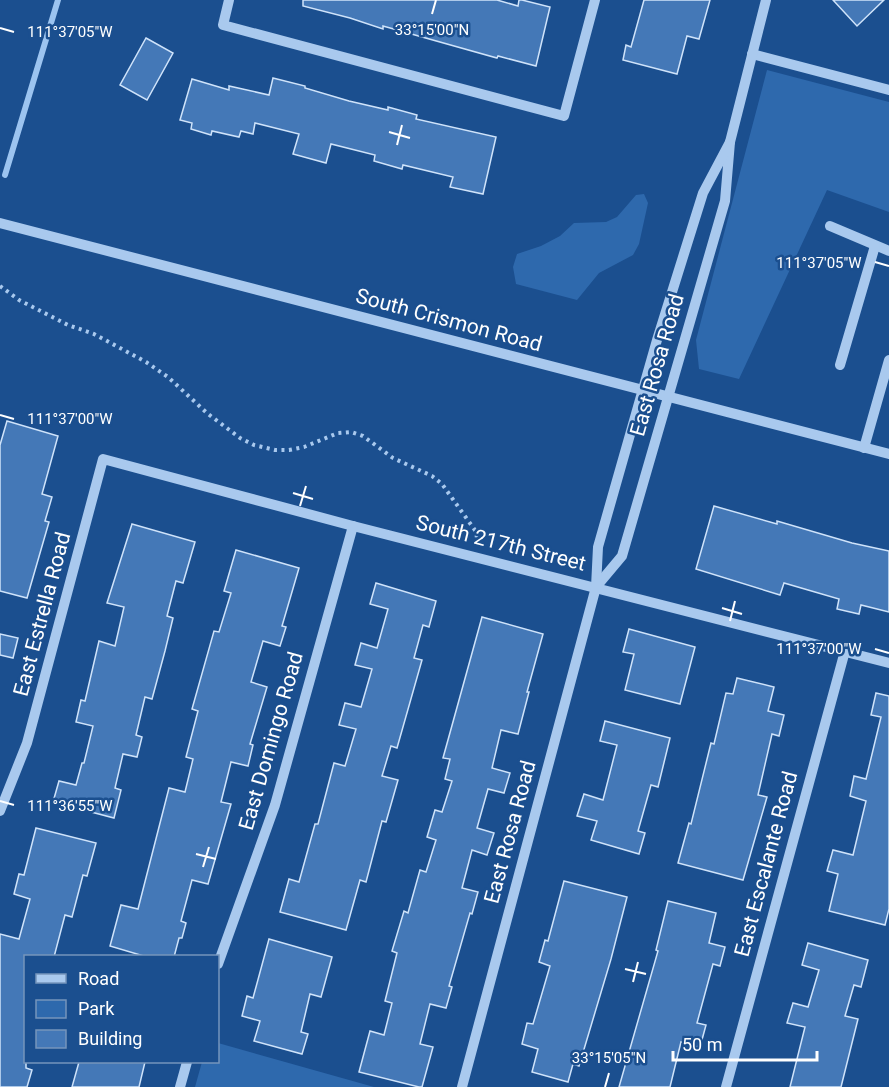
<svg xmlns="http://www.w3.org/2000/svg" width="889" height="1087" font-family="Roboto,sans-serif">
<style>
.green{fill:#2e69ad}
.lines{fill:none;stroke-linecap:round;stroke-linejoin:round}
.stream{stroke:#9cc4f0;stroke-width:6}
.building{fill:#4478b7;stroke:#cfe3fa;stroke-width:1.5}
.path{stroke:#a9c9ee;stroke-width:4;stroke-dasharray:3 4.5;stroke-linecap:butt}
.minor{stroke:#a9c9ee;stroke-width:10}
.ticks{fill:none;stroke:#fff;stroke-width:2}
.labels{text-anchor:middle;stroke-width:5;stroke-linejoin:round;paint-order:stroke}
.street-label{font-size:21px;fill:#fff;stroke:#1b4f8f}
.ticks-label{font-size:15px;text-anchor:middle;fill:#fff;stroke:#1b4f8f;stroke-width:5;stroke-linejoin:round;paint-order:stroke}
</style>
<rect width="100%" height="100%" fill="#1b4f8f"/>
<g class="green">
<path d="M767 70 889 102V212L827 190 739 379 699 369 696 340Z"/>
<path d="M644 194 648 203 639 244 633 255 599 273 577 300 516 284 513 267 517 254 541 246 560 236 574 223 606 222 617 217 636 195Z"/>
<path d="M218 1043 374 1087H195L202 1062H218Z"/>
</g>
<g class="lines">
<path class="stream" d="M5 175 58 0"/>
</g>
<g class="building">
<path d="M303 0H497L518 6 519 0H522L550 7 536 66 498 56 497 58 383 26V29L350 18 303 6Z"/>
<path d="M644 0H710L699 39 687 36 677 74 623 60 626 45 631 47Z"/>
<path d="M833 0H884L857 26Z"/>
<path d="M146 38 173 53 147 100 120 85Z"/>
<path d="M273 78 305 86V88L349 101 388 110V107L417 115 416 119 496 137 483 194 450 187 453 177 403 165 402 169 374 161 375 155 331 144 326 163 293 154 299 134 255 123 253 134 241 131 239 137 212 131 211 135 191 129 192 123 180 120 192 79 229 90V86L269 95Z"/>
<path d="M7 421 58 436 42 494 52 497 45 521 49 522 27 598 0 591V445Z"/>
<path d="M714 506 777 524V521L852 543 889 551V612L861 605 859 614 837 609 839 599 784 583 780 595 696 569Z"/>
<path d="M132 524 195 542 183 583 176 581 167 616 173 618 165 651 152 699 145 697 136 735 142 737 137 757 123 754 115 788 121 790 114 818 53 802 59 781 76 785 82 763H84L93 726 76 722 81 700 85 701 99 641 115 646 124 607 107 603Z"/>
<path d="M236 550 299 568 282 626 286 627 280 646 263 641 251 682 267 687 250 744 253 745 248 766 231 762 221 802 231 804 208 884 192 880 181 921 186 923 182 938H179L174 957H147L110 946 121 905 138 909 169 788 185 792 193 759 186 757 198 711 192 709 214 631 219 632 231 593 224 591Z"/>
<path d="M376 583 436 601 429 627 423 625 414 658 422 660 397 748 391 746 382 776 398 780 386 822 382 821 366 882 360 880 346 930 280 912 289 879 299 882 315 824H318L334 763 345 766 356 729 339 725 345 703 361 707 372 669 355 665 361 643 377 648 388 609 370 604Z"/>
<path d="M482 617 543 634 527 692H529L518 734 501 730 492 768 510 773 504 793 488 789 477 828 494 833 487 855 472 850 462 888 478 892 472 914 470 913 449 986 452 987 446 1008 430 1004 420 1044 433 1047 422 1087H419L359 1072 370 1031 384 1035 392 1003 385 1001 397 953 392 951 404 911 408 913 420 870 426 872 436 840 427 837 435 810 442 812 452 781 445 779 450 759 443 758Z"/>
<path d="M629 629 695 647 680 704 625 690 634 654 623 652Z"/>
<path d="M0 634 18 638 13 658 0 655Z"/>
<path d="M737 678 774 687 768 711 784 715 779 736 772 734 758 795 767 797 743 880 678 863 689 823 691 824 711 743 714 744 726 693 733 694Z"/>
<path d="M876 693 889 696V909L885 925 829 911 838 874 827 871 833 850 853 855 866 801 850 796 854 776 866 779 881 717 871 715Z"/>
<path d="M605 721 670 738 658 787 651 785 638 831 645 833 639 854 591 840 597 821 577 816 584 794 603 800 617 745 600 741Z"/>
<path d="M36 828 96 843 87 876 83 875 72 917 65 915 54 957H26V1068L32 1070 27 1087H0V934L19 939 30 899 14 894 19 874 24 875Z"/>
<path d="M564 881 627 897 611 959 579 1066 573 1064 568 1082 532 1072 538 1049 522 1044 527 1023 533 1024 550 966 539 962 545 940 548 941Z"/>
<path d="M668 901 716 913 709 943 725 947 720 966 713 964 697 1023 706 1025 700 1047 681 1042 670 1087H619L658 951 656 950Z"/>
<path d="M269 939 332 957 321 997 310 994 301 1032 308 1034 302 1054 254 1041 260 1021 242 1016 247 996 253 998Z"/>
<path d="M808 943 868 960 861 987 854 985 845 1016 858 1019 841 1087H790L805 1027 787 1023 793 1003 808 1007 819 970 802 965Z"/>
<path d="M79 1062H145L139 1087H72Z"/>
</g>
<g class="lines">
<path class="path" d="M0 286 19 300 68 325 94 334 146 362 168 377 208 414 240 438 254 445 275 450H289L304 447 338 433 351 432 363 436 393 458 432 476 442 484 477 533 476 545"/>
<g class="minor">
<path d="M229 0 223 25 564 116 595 0"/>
<path d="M752 54 889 90"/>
<path d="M0 223 889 454"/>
<path d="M830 226 889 251"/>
<path d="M840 365 875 246"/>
<path d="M864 448 889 360"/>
<path d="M596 587 622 556 725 201 730 142 766 0"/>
<path d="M0 811 27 743 103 459 353 526 889 663"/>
<path d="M218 964 275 805 353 526"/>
<path d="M180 1087 187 1062"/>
<path d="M462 1087 596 587 598 547 657 340 703 193 730 142"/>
<path d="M726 1087 845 651"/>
</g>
</g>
<path class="ticks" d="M432 14 436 0M0 28 14 32M389 132 410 138M397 145 402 125M875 262 889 266M0 415 14 419M293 493 313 499M300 506 306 486M722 608 742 614M730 621 735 601M875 649 889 653M0 801 14 805M196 854 216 859M203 867 209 847M625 969 646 974M633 982 638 962M605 1087 609 1073"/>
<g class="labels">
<g class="street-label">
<text transform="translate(449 320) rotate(15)" y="7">South Crismon Road</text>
<text transform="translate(657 365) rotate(-74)" y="7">East Rosa Road</text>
<text transform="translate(501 543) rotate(14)" y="7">South 217th Street</text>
<text transform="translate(42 614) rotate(-75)" y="7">East Estrella Road</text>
<text transform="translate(271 741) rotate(-74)" y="7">East Domingo Road</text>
<text transform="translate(510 832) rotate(-75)" y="7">East Rosa Road</text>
<text transform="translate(766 864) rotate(-75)" y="7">East Escalante Road</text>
</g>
</g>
<g class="ticks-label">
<text x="432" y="35">33°15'00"N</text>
<text x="70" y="37">111°37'05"W</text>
<text x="819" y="268">111°37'05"W</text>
<text x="70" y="424">111°37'00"W</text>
<text x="819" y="654">111°37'00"W</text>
<text x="70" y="811">111°36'55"W</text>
<text x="609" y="1063">33°15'05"N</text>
</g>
<rect x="24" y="955" width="195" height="108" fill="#1b4f8f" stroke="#7695bc" stroke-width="1.5"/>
<rect x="36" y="974" width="30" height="9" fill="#a9c9ee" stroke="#7695bc" stroke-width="1.5"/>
<text x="78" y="985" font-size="18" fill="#ffffff">Road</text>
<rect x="36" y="1000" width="30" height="18" fill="#2e69ad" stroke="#7695bc" stroke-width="1.5"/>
<text x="78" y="1015" font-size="18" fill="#ffffff">Park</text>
<rect x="36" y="1030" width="30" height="18" fill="#4478b7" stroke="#7695bc" stroke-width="1.5"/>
<text x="78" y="1045" font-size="18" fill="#ffffff">Building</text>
<path d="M673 1051v9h144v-9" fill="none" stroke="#ffffff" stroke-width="3"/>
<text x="682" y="1051" font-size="18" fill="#ffffff" stroke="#1b4f8f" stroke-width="4.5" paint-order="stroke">50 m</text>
</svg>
